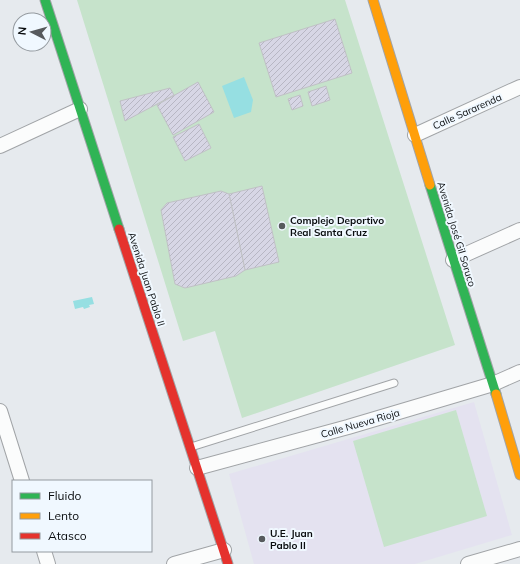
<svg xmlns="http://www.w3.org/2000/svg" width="520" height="564" font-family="Mulish,sans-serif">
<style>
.education{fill:#e4e2f0}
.pitch{fill:#c6e3cb}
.water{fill:#96dfe2}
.building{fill:url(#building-hatch);stroke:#c0c1c5}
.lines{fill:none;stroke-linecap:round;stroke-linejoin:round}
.lane-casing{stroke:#a1a4a7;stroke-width:9}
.street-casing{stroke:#a1a4a7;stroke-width:16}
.fast-casing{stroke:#a1a4a7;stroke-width:11}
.slow-casing{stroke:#a1a4a7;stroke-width:11}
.jam-casing{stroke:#a1a4a7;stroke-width:11}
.lane{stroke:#fbfcfc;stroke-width:7}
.street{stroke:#fbfcfc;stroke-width:14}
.fast{stroke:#30b455;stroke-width:9}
.slow{stroke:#ff9f0a;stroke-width:9}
.jam{stroke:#e5322d;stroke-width:9}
.poi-dot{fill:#575a5d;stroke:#f0f8ff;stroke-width:1.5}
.labels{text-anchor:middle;stroke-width:4;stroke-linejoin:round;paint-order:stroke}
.street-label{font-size:10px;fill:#0a0d0f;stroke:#f0f8ff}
.poi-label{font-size:10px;font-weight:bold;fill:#0a0d0f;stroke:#f0f8ff;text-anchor:start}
</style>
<defs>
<pattern id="building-hatch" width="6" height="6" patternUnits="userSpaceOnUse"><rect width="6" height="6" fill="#d7d6e5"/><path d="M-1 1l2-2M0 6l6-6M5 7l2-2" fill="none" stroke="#b7b6c3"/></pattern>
</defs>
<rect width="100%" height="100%" fill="#e6eaee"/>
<path class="education" d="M474 402 512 535 415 564H254L229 474Z"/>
<g class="pitch">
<path d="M77 0H345L455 345 242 418 215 331 183 341Z"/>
<path d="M456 410 487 516 384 547 353 441Z"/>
</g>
<g class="water">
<path d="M244 77 253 100 251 112 234 118 222 86Z"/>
<path d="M92 297 94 304 89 305 90 307 84 309 83 307 75 309 73 301Z"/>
</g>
<g class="building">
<path d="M335 19 352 73 276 97 259 43Z"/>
<path d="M198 82 214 112 173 135 157 105Z"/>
<path d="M326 86 330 100 312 106 308 92Z"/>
<path d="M170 88 174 95 125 121 120 101Z"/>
<path d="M300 95 303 106 292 110 288 99Z"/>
<path d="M199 124 211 148 185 161 173 137Z"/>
<path d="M262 186 279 262 245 270 229 194Z"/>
<path d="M221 191 229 194 245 270 236 276 185 288 175 284 161 210 167 203Z"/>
</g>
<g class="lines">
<defs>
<path id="lane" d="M191 447 394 383"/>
<g id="street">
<path d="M415 135 520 87"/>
<path d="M0 146 80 109"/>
<path d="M453 260 520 230"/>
<path d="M0 411 22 481"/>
<path d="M197 468 348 427 493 384 520 372"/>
<path d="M44 551 48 564"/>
<path d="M174 564 224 550"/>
<path d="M468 564 520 549"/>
</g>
<g id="fast">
<path d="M45 0 119 229"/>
<path d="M430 185 496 394"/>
</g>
<g id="slow">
<path d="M373 0 430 185"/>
<path d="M496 394 520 475"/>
</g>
<path id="jam" d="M119 229 228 564"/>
</defs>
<use href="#lane" class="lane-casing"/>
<use href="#street" class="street-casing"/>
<use href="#fast" class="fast-casing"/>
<use href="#slow" class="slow-casing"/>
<use href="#jam" class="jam-casing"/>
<use href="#lane" class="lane"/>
<use href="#street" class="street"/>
<use href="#fast" class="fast"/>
<use href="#slow" class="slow"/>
<use href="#jam" class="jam"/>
</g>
<g class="poi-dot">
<circle cx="282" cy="226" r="4"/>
<circle cx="262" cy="539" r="4"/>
</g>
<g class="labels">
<g class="street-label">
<text transform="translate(467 111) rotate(-24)" y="4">Calle Sararenda</text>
<text transform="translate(457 234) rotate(73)" y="4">Avenida José Gil Soruco</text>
<text transform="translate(147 279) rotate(72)" y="4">Avenida Juan Pablo II</text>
<text transform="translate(360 423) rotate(-16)" y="4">Calle Nueva Rioja</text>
</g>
<g class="poi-label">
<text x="290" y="224">Complejo Deportivo<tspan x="290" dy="12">Real Santa Cruz</tspan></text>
<text x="270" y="537">U.E. Juan<tspan x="270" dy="12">Pablo II</tspan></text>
</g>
</g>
<rect x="12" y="480" width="140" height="72" fill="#f0f8ff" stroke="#949a9f"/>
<rect x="20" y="493" width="20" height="6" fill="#30b455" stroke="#949a9f"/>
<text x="48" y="500" font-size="12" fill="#0a0d0f">Fluido</text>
<rect x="20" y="513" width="20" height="6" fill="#ff9f0a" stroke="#949a9f"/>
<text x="48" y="520" font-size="12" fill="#0a0d0f">Lento</text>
<rect x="20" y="533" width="20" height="6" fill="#e5322d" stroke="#949a9f"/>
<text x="48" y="540" font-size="12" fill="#0a0d0f">Atasco</text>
<g transform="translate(32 32) rotate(276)"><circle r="19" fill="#f0f8ff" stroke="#949a9f"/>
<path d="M0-3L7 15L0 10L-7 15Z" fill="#575a5d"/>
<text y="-6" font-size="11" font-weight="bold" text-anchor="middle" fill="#0a0d0f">N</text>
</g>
</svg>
